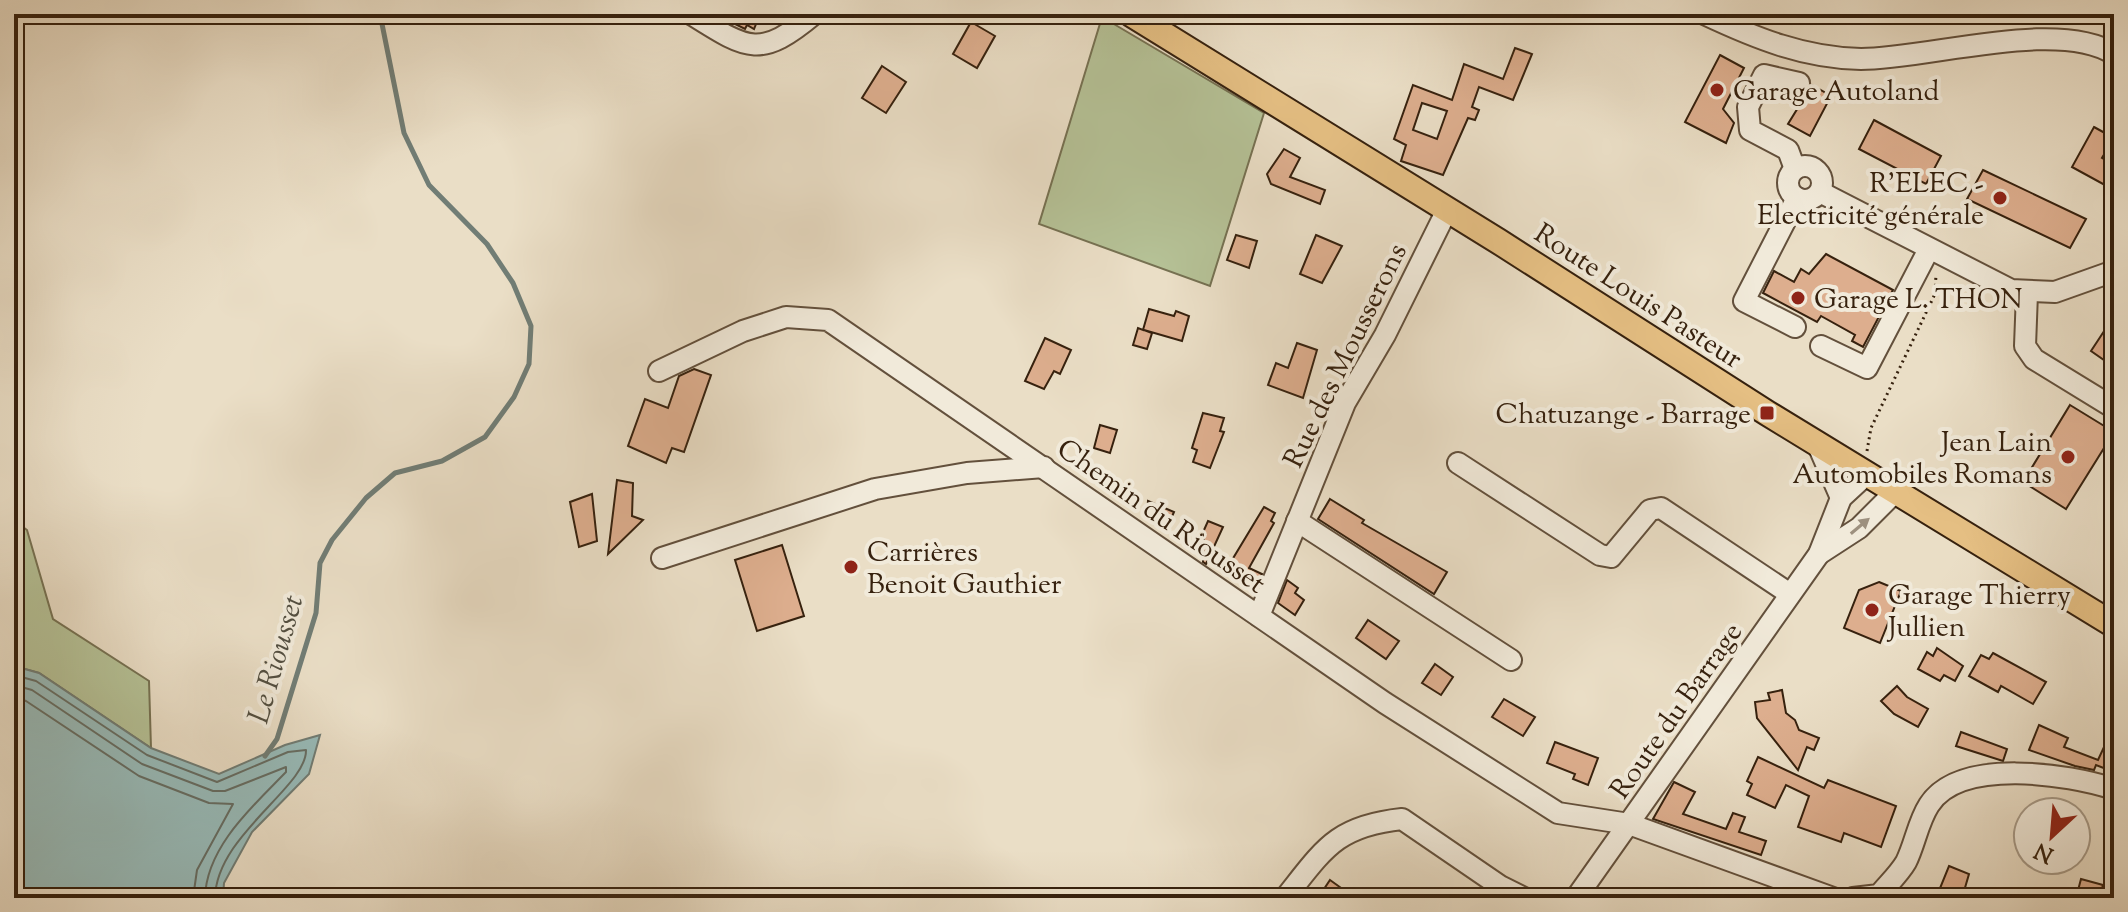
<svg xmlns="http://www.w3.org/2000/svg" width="2128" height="912" font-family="'Sorts Mill Goudy',serif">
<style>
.green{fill:#b5c196;stroke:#767152;stroke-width:2}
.water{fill:#98bbb9;stroke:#717d75;stroke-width:2}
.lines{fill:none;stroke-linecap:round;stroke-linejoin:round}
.shore{stroke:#676e64;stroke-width:2}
.stream{stroke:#717d75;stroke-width:5}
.building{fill:#ddae8e;stroke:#36210e;stroke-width:2;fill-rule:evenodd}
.minor-casing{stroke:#63503c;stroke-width:24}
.major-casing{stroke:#36210e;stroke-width:28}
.path{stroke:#36210e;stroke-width:3;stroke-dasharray:2 4;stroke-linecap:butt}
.minor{stroke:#f1eada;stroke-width:20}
.major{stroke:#e5bf83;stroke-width:24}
.oneway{fill:#9d907e}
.poi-dot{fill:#8f2418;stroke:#f1eada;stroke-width:3}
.labels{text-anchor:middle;stroke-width:8;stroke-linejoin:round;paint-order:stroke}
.poi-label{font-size:28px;fill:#36210e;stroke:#f1eada;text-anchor:start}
.street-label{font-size:28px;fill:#36210e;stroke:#f1eada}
.water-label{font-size:30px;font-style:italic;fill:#534f41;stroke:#f1eada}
</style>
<rect width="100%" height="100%" fill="#eadec6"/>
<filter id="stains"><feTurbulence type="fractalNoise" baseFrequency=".0025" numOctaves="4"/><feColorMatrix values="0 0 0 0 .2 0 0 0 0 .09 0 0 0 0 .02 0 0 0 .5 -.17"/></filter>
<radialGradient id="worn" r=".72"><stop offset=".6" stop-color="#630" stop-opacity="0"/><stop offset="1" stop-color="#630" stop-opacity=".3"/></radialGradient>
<g class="green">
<path d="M1102 17 1264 113 1210 286 1039 224Z"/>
<path d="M14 520 27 530 53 619 149 681 151 748 39 673 14 666Z"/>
</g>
<path class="water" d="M14 666 39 673 151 748 219 774 285 745 320 735 309 774 252 832 224 883 223 898H14Z"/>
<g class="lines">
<g class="shore">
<path d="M14 675 36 681 147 755 217 782 288 752 306 750C307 787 216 835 215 898"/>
<path d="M14 685 32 690 142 764 213 791H225L286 767V772C253 806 206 847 205 898"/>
<path d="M14 697 26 701 139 776 209 803 233 804 197 870 193 898"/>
</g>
<path class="stream" d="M265 756 277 739 316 613 320 563 332 540 366 498 395 473 442 461 485 437 514 397 529 364 531 326 513 283 487 244 429 185 404 133 380 14"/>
</g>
<g class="building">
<path d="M715 14H760L754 29 747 25 745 29Z"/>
<path d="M971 22 995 36 977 68 953 54Z"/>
<path d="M1515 48 1532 54 1513 100 1479 87 1472 107 1479 110 1475 120 1468 118 1443 175 1401 161 1406 145 1394 139 1413 85 1452 100 1464 64 1503 79ZM1422 103 1447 111 1437 139 1413 130Z"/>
<path d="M1720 55 1744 68 1723 109 1734 123 1726 143 1685 122Z"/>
<path d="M882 66 906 82 886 113 862 98Z"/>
<path d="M1812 85 1831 96 1810 136 1788 124Z"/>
<path d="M1874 120 1941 156 1926 184 1859 149Z"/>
<path d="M2094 127 2114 138 2102 158 2114 165V190L2072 167Z"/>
<path d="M1284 149 1300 158 1290 177 1325 190 1320 204 1271 184 1267 174Z"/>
<path d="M1983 170 2086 219 2070 248 1967 199Z"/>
<path d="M1236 235 1257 241 1249 268 1227 260Z"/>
<path d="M1316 235 1342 246 1322 283 1300 274Z"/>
<path d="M1826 254 1893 290 1863 347 1852 341 1855 335 1821 316 1817 322 1763 293 1774 271 1794 282 1801 269 1809 274Z"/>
<path d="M1149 309 1174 316 1176 311 1189 316 1182 341 1144 330 1152 333 1147 349 1133 345 1138 328 1143 330Z"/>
<path d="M2114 316V367L2091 351Z"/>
<path d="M1045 338 1071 350 1060 374 1054 371 1044 389 1025 381Z"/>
<path d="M1297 343 1317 350 1303 398 1268 385 1276 363 1288 368Z"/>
<path d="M694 369 711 375 684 452 672 448 666 463 628 446 645 399 668 408 679 376Z"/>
<path d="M2070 405 2114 432 2066 509 2023 482Z"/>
<path d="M1203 413 1224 418 1220 431 1224 432 1210 468 1193 462 1197 450 1192 448Z"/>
<path d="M1100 425 1117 430 1110 453 1094 448Z"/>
<path d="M617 480 633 483 632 516 643 520 608 554Z"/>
<path d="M592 494 597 541 579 547 570 502Z"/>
<path d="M1330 499 1364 520 1362 523 1447 572 1434 594 1318 519Z"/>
<path d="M1148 501 1174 512 1170 521 1160 523 1147 515Z"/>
<path d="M1264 507 1275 513 1271 521 1274 523 1249 568 1262 574 1256 588 1226 570Z"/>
<path d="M1208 521 1223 527 1206 564 1203 562 1204 530Z"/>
<path d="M782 545 804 616 757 631 735 560Z"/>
<path d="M1287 580 1298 588 1295 593 1304 600 1295 615 1278 603Z"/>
<path d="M1879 582 1901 591 1880 643 1844 628 1859 590Z"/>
<path d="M1368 620 1399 641 1386 659 1356 638Z"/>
<path d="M1937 648 1963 666 1955 681 1944 675 1940 681 1918 669 1927 652 1933 656Z"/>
<path d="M1993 653 2046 682 2033 704 2001 686 1998 692 1969 676 1981 655 1989 659Z"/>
<path d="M1435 664 1453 677 1441 695 1422 683Z"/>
<path d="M1897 686 1907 697 1928 709 1918 727 1894 714 1881 701Z"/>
<path d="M1782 690 1786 713 1795 720 1799 730 1819 738 1814 750 1807 747 1798 770 1757 718 1755 702 1770 700 1768 693Z"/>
<path d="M1504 699 1535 717 1523 736 1492 717Z"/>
<path d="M2039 725 2068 738 2064 747 2098 760 2104 747 2114 751V772L2096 765 2094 770 2075 766 2029 750Z"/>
<path d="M1961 732 2007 749 2003 761 1956 746Z"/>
<path d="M1555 742 1598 758 1588 785 1573 779 1575 774 1547 763Z"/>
<path d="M1758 757 1824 788 1828 780 1896 806 1881 847 1844 833 1841 842 1798 827 1809 796 1786 785 1775 808 1747 795 1752 784 1747 781Z"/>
<path d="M1674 782 1695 792 1683 814 1726 829 1733 813 1745 817 1739 832 1766 841 1761 855 1653 819Z"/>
<path d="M1949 866 1969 874 1962 898H1936Z"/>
<path d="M2081 879 2103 885 2099 898H2076Z"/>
<path d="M1330 880 1355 898H1318Z"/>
</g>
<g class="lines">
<defs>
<g id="minor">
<path d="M691 14C748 50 760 59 814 14"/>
<path d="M1704 14C1755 38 1804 58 1861 59 1928 59 2057 18 2114 54"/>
<circle cx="1805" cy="183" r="17"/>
<path d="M1795 169 1788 150 1750 130 1748 107 1764 75 1799 83"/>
<path d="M1820 192 2011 290 2055 292 2114 271"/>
<path d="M2027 293 2025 346 2034 359 2114 408"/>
<path d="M1795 327 1744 301 1797 198"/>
<path d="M1821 346 1867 368 1929 249"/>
<path d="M659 371 743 331 786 317 828 320 1385 703 1558 813 1629 824 1833 898"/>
<path d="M1817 443 1841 498"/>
<path d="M1458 463 1600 555 1611 557 1650 510 1661 508 1790 594"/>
<path d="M1297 521 1511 660"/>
<path d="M1819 554 1859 528 1896 491"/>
<path d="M662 558 875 489 967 473 1044 467"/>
<path d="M1259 616 1345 403 1385 335 1447 210"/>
<path d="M1285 898C1324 849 1336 826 1402 819L1500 886 1524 898"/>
<path d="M1576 898 1819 554 1841 498 1867 474"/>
<path d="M1853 898 1879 895C1888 884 1899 874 1906 862 1915 844 1918 822 1929 805 1960 757 2068 774 2114 789"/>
</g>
<path id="major" d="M1131 14 1498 241 1767 413 2114 625"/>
</defs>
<use href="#minor" class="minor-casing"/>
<use href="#major" class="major-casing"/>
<path class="path" d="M1867 451 1871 428 1935 294 1936 274"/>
<use href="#minor" class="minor"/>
<use href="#major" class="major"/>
</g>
<defs><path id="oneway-solid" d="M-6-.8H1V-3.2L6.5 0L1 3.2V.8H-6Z" transform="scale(2)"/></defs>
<use class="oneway" href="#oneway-solid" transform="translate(1860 526) rotate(-40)"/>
<g class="poi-dot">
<circle cx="1717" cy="90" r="8"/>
<circle cx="2000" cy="198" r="8"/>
<circle cx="1798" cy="298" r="8"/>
<rect x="1759" y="405" width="16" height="16" rx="4"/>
<circle cx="2068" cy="457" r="8"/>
<circle cx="851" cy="567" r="8"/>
<circle cx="1872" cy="610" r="8"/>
</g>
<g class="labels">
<g class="poi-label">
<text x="1733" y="100">Garage Autoland</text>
<text x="1984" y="192" text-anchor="end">R'ELEC -<tspan x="1984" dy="32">Electricité générale</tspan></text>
<text x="1814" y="308">Garage L. THON</text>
<text x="1751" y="423" text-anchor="end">Chatuzange - Barrage</text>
<text x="2052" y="451" text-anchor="end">Jean Lain<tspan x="2052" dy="32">Automobiles Romans</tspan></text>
<text x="867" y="561">Carrières<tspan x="867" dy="32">Benoit Gauthier</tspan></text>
<text x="1888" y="604">Garage Thierry<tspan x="1888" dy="32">Jullien</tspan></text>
</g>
<g class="street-label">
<text transform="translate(1639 295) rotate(33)" y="10">Route Louis Pasteur</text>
<text transform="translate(1344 355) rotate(-64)" y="10">Rue des Mousserons</text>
<text transform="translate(1162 515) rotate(35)" y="10">Chemin du Riousset</text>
<text transform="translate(1675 710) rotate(-55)" y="10">Route du Barrage</text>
</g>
<g class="water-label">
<text transform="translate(275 659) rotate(-74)" y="10">Le Riousset</text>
</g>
</g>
<rect width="2128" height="912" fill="none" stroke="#eadec6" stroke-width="48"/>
<rect x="16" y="16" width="2096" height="880" fill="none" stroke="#36210e" stroke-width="4"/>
<rect x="24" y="24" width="2080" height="864" fill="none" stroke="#36210e" stroke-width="2"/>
<g transform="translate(2052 836) rotate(206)"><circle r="38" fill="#f1eada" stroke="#a69a88" stroke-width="2"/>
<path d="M0-6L14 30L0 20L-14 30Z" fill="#8f2418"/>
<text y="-12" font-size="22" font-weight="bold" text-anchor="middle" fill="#36210e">N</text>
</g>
<rect width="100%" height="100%" filter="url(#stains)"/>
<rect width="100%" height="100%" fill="url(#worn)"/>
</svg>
